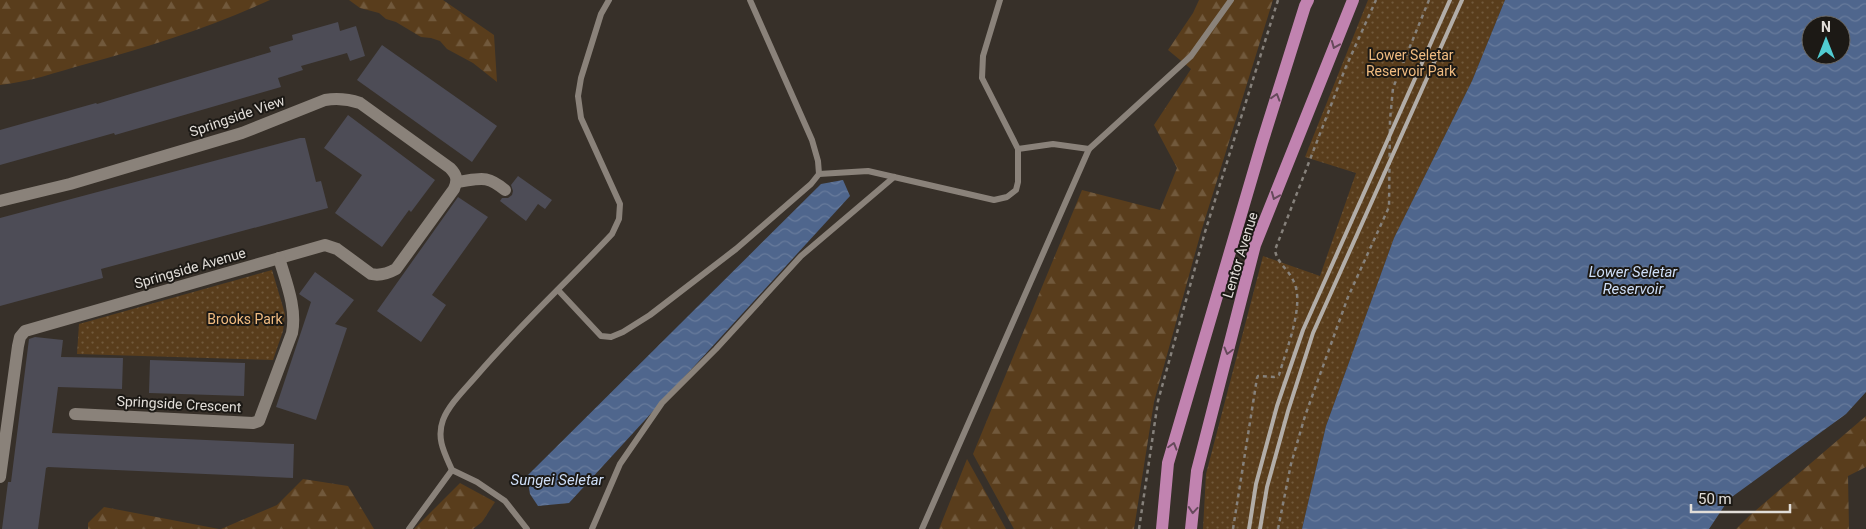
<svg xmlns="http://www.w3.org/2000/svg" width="1866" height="529" font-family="Roboto,sans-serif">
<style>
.forest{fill:url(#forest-firs)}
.park{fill:url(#park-dots)}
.water{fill:url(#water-waves);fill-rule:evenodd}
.building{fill:#4d4c56}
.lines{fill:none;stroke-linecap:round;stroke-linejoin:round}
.path{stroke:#86817b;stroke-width:2.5;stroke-dasharray:4 4;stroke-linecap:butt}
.service{stroke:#8a827a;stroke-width:6}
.minor{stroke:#8a827a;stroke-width:12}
.primary{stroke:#c183b0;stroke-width:12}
.rail{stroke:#b2ada8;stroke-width:4}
.oneway{stroke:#66495b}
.labels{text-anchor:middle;stroke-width:4;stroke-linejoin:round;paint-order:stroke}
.park-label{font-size:14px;fill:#f1bc81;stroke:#1c1915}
.street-label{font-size:14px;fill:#e2ded9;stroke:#1c1915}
.water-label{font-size:15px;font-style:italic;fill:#cedef7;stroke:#1c1915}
</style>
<defs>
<pattern id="forest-firs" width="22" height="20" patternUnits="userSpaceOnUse" patternTransform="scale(1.25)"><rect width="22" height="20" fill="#593d1c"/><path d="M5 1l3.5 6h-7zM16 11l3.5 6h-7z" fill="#71593c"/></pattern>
<pattern id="park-dots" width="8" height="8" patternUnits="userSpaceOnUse" patternTransform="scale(1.25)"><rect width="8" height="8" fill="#593d1c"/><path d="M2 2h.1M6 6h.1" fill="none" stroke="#71593c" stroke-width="1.8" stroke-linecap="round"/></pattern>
<pattern id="water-waves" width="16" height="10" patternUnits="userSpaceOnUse" patternTransform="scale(1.25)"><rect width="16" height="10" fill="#4f668d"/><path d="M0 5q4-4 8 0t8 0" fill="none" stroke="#687b9c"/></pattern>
</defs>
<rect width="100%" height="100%" fill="#373029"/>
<g class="forest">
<path d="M0 0H270C211 27 148 47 86 64 57 72 29 82 0 85Z"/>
<path d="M349 0H443L494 35 497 82 473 63 447 49 440 41 431 38 421 37 396 22 386 19 379 13 360 8Z"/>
<path d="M1199 0H1273L1201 232 1154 402 1134 529H1014L973 454 1082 190 1160 210 1177 168 1154 125 1191 69 1168 50 1193 13Z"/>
<path d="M1866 416V467L1848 476 1849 529H1736L1748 517Z"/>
<path d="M967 459 1006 529H939Z"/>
<path d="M303 479 348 486 374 529H221L277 505Z"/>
<path d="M460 483 495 502 482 522 473 529H414Z"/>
<path d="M104 507 219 529H88V523Z"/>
</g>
<g class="park">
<path d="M1368 0H1505L1472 81 1394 238 1326 426 1302 529H1203L1206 474 1263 256 1320 276 1356 173 1305 157Z"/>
<path d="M272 270 285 314 283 331 273 360 77 354 79 324Z"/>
</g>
<g class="water">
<path d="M1505 0H1866V392L1846 414 1729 499 1709 529H1302L1326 426 1394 238 1472 81ZM1811 25H1841V55H1811Z"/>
<path d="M843 180 850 196 569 503 538 506 530 494 527 476 821 184Z"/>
</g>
<g class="building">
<path d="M338 22 340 31 356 26 365 56 350 61 347 53 301 66 303 70 278 78 281 87 115 135 114 133 0 165V130L96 103 97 104 271 52 269 47 293 40 292 35Z"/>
<path d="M382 45 497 126 472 162 357 80Z"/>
<path d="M348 115 435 180 411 212 409 210 382 247 335 213 362 175 324 148Z"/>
<path d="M300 138H305L316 182 321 181 328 208 101 269 103 278 0 306V218Z"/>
<path d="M518 176 552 200 545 209 538 204 526 221 500 201 502 198H508L512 195 513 191 511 185Z"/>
<path d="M458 197 488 217 432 295 446 305 421 342 377 311Z"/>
<path d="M315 272 354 300 335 324 347 328 316 420 276 407 311 302 299 294Z"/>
<path d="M35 337 63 340 61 357 123 358 122 389 58 387 52 433 294 444 293 478 48 467 46 468 38 529H2L8 482H11L29 339Z"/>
<path d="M150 360 245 363 244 396 149 393Z"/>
</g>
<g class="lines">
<g class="path">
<path d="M1139 529 1158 401 1205 232 1278 0"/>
<path d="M1233 529 1257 378 1258 376 1274 377 1279 375C1286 350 1306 303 1293 280 1288 269 1277 263 1275 250L1345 69 1376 0"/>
<path d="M1278 529 1291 464 1305 416 1348 297 1389 207 1390 120 1393 88 1429 0"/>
</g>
<g class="service">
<path d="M1018 149 1053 144 1089 149"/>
<path d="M819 174 868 171 994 200 1007 197 1016 190 1018 182V149L982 78 983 56 1000 0"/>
<path d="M558 290 601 336 611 337 623 332 650 315 736 249 811 184 819 174 818 161 812 140 750 0"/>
<path d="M409 529 452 470"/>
<path d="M527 529 505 501 477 482 452 470C445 454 436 439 443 420 449 404 467 387 478 374 520 325 568 281 612 234L619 219 620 204 581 118 578 96 581 78 601 14 609 0"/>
<path d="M592 529 620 464 662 403 716 349 801 256 894 177"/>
<path d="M922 529 1089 149 1191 56 1231 0"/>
</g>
<g class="minor">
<path d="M457 182C480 179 486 174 505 190"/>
<path d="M0 201 70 184 242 133 325 100C338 98 348 99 360 103L450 168C457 175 458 180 454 189L396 269C387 274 380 276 371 274L337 249 325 245 25 331 20 337 18 346 0 477"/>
<path d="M75 414 253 423 259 421 292 333C297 308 286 282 279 258"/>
</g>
<g class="primary">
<path d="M1162 529 1168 463 1262 143 1305 6 1308 0"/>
<path d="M1191 529 1197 471 1255 245 1353 0"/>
</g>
<g class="rail">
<path d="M1249 529 1256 484 1277 406 1303 330 1450 0"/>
<path d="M1260 529 1267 487 1288 411 1313 333 1462 0"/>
</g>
</g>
<defs><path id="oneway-chevron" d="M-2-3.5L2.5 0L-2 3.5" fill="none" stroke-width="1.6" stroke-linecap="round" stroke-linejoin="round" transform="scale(1.25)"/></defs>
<g class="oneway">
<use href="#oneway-chevron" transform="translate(1335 45) rotate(112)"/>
<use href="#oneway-chevron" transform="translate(1276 97) rotate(-73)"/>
<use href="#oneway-chevron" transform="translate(1275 196) rotate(112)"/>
<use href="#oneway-chevron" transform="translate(1228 351) rotate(105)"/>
<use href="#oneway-chevron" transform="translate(1173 446) rotate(-74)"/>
<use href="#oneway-chevron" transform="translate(1193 510) rotate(95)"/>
</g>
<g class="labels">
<g class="park-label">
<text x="1411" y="60">Lower Seletar<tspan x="1411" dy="16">Reservoir Park</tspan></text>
<text x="245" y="324">Brooks Park</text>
</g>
<g class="street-label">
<text transform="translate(237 116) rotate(-19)" y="5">Springside View</text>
<text transform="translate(1240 255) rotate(-73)" y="5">Lentor Avenue</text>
<text transform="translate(190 268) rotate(-16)" y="5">Springside Avenue</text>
<text transform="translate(179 404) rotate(3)" y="5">Springside Crescent</text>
</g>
<g class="water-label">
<text x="1633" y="277">Lower Seletar<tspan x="1633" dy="17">Reservoir</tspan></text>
<text x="557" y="485">Sungei Seletar</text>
</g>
</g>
<g transform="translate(1826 40)"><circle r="24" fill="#1c1915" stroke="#6b6863"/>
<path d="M0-4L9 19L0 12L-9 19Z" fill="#51ccd1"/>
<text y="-8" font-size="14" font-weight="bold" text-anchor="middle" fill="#e2ded9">N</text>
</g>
<path d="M1691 504v8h99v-8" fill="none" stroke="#e2ded9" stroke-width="2.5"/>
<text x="1698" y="504" font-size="15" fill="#e2ded9" stroke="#1c1915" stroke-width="4" paint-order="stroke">50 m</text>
</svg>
